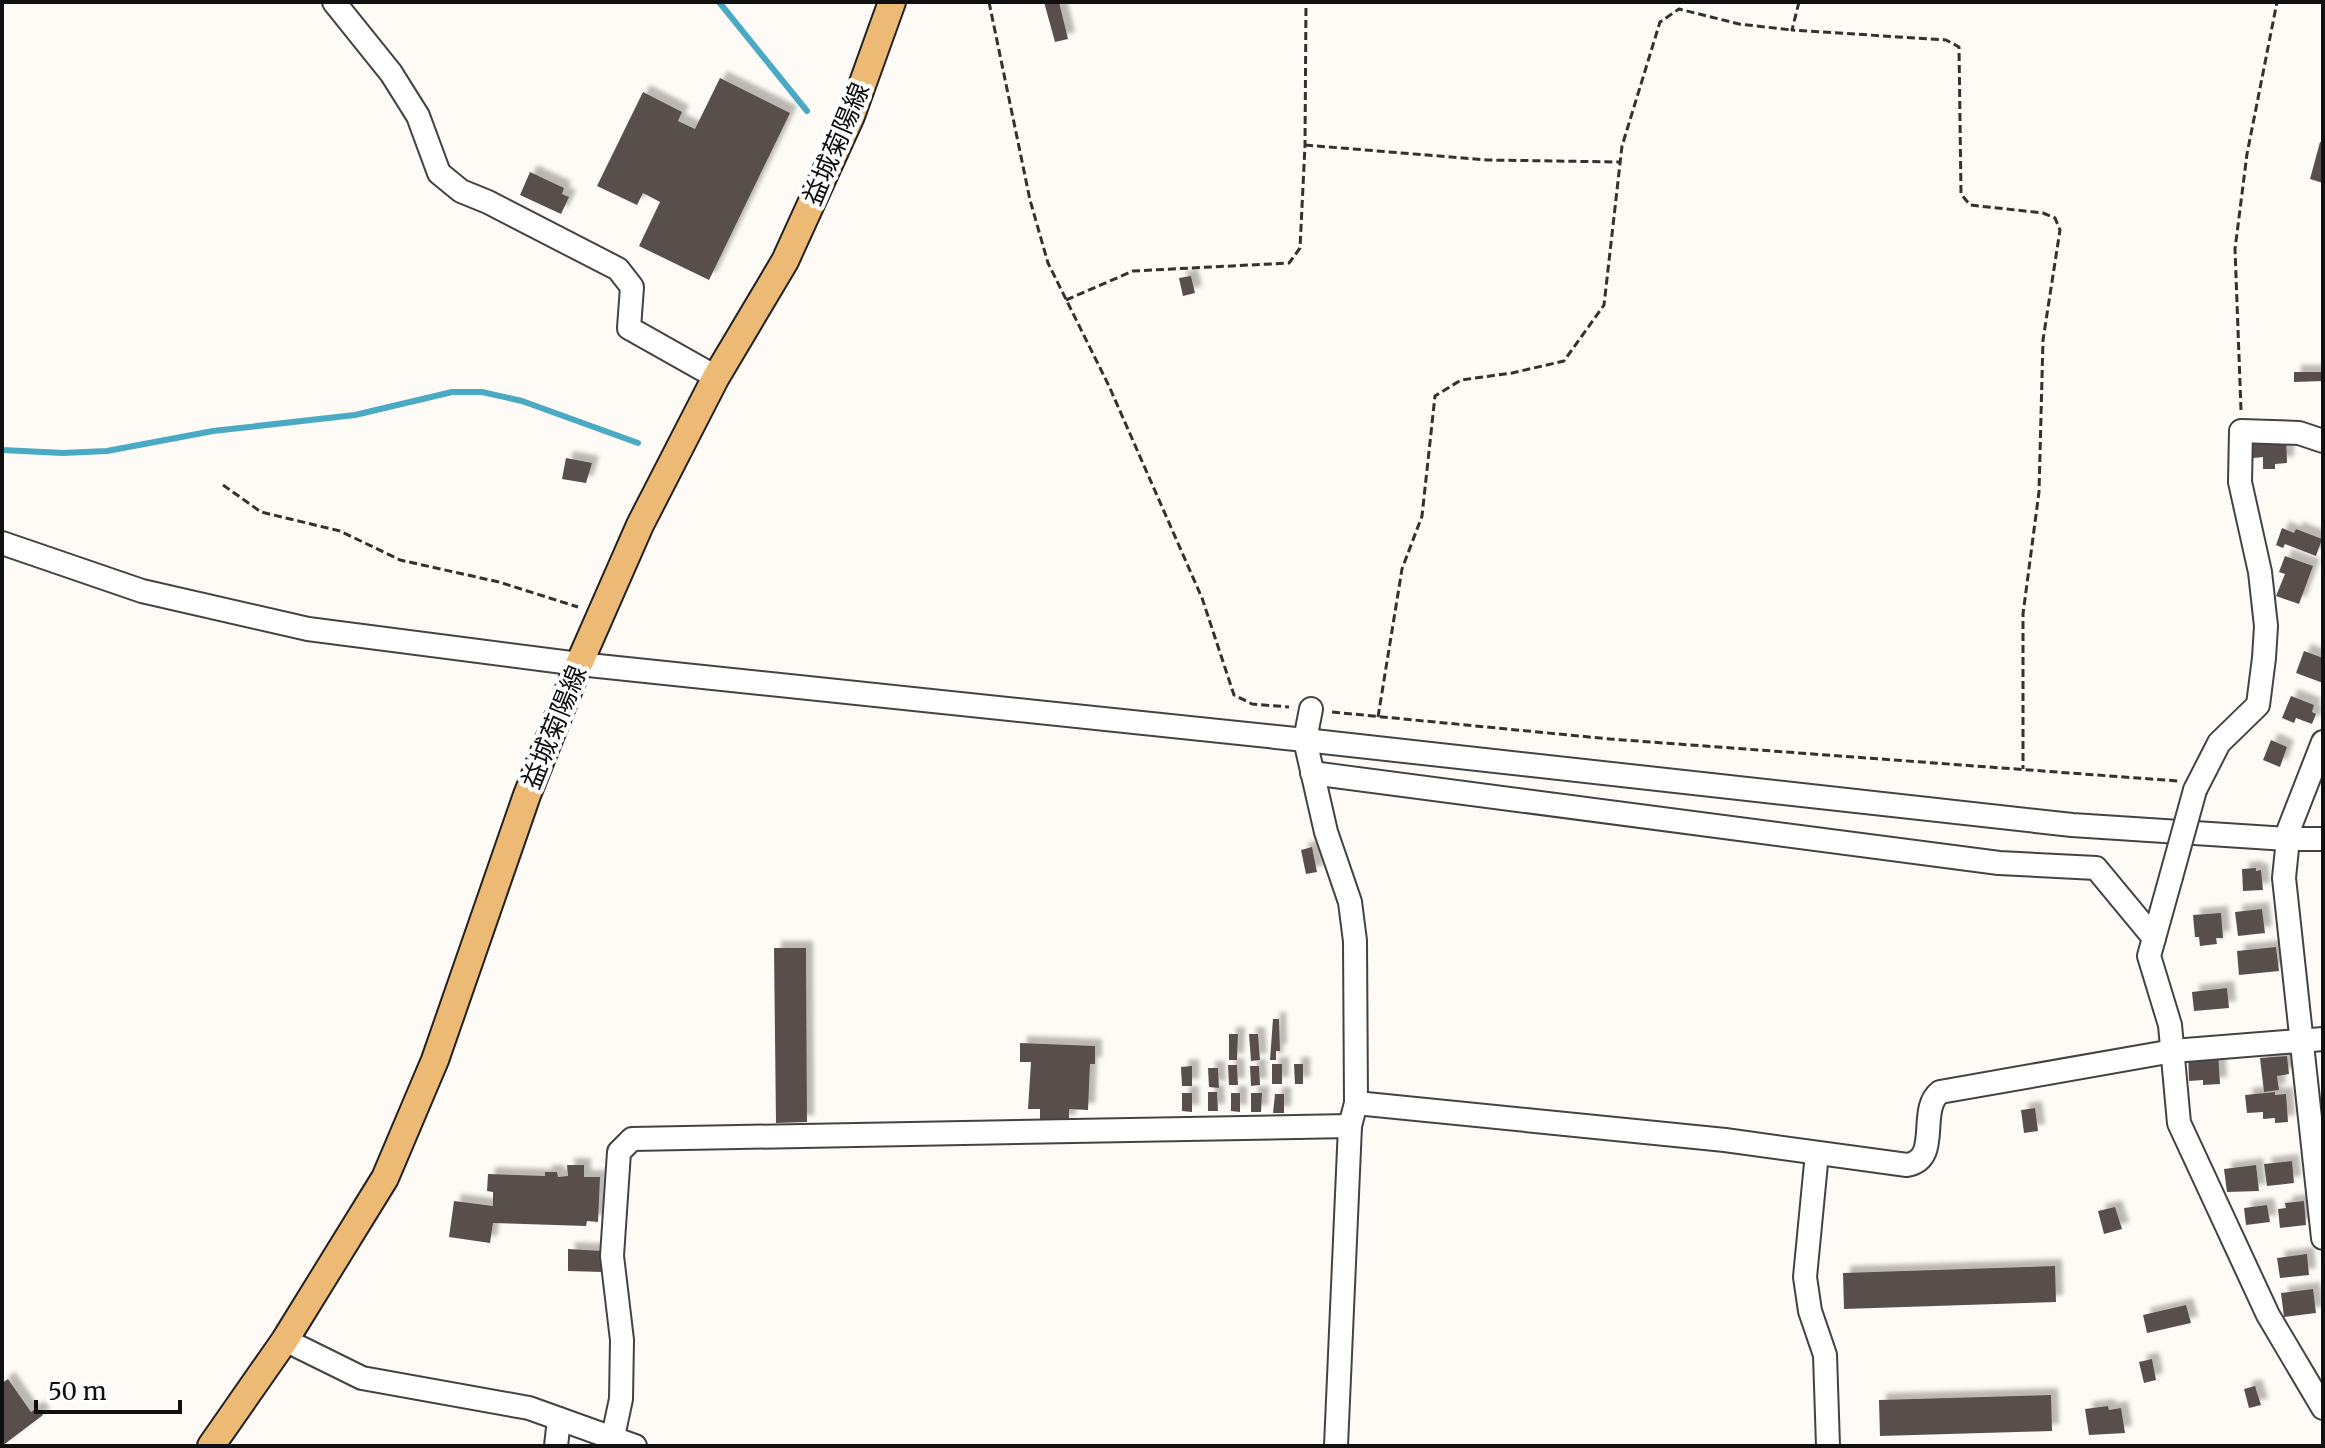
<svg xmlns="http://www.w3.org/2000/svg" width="2325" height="1448" font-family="Merriweather,'Noto Sans JP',serif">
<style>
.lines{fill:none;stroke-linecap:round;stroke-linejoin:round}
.stream{stroke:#4aa9c3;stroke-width:6}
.building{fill:#58504d;filter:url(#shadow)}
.minor-casing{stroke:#434343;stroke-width:26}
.major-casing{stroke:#212121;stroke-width:30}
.path{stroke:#323232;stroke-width:3;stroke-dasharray:8 4;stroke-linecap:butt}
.minor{stroke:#fff;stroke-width:22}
.major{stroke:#edba75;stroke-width:26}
.minor-bridge-casing{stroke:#434343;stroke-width:26;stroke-linecap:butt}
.minor-bridge{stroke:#fff;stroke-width:22}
.labels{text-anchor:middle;stroke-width:8;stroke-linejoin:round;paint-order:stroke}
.street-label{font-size:26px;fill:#101010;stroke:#fff}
</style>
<defs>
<filter id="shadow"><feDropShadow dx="7" dy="-7" stdDeviation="2" flood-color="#0004"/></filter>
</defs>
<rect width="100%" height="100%" fill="#fefaf5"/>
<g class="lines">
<g class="stream">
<path d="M719 2 807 111"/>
<path d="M2 450 63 453 107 451 213 431 355 415 452 392H482L522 401 638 443"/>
</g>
</g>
<g class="building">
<path d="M1044 2H1059L1068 39 1055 42Z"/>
<path d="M720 78 790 113 709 280 639 246 660 202 643 193 637 205 597 186 643 92 682 112 678 121 695 129Z"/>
<path d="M2320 142 2323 143V183L2310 179Z"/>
<path d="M530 172 564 188 562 194 569 197 561 214 520 195Z"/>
<path d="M1191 276 1195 293 1183 296 1179 278Z"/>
<path d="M2294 372H2323V381L2294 382Z"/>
<path d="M2286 436 2287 463 2275 464V469H2263V457L2253 458V464H2244L2243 445H2253V440Z"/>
<path d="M566 458 592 463 586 483 562 479Z"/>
<path d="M2282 528 2294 533 2296 529 2322 539 2316 556 2285 544 2283 548 2276 545Z"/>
<path d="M2285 556 2313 566 2299 604 2276 596 2285 574 2279 572Z"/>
<path d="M2304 651 2323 658V683L2296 673Z"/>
<path d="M2291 696 2314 705 2312 712 2316 714 2312 724 2296 718 2294 723 2282 718Z"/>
<path d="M2271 740 2287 747 2280 767 2263 760Z"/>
<path d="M1312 847 1317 872 1306 874 1301 850Z"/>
<path d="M2256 868V871L2261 870 2263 890 2243 891 2242 869Z"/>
<path d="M2262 909 2265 933 2238 936 2235 912Z"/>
<path d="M2221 913 2223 938H2216L2217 944 2200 946 2199 937H2195L2193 915Z"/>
<path d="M2276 947 2279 971 2239 975 2237 951Z"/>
<path d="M774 948H806L807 1122 776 1123Z"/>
<path d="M2227 988 2229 1008 2194 1011 2192 992Z"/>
<path d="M1273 1019H1279L1280 1051H1276V1060H1270Z"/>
<path d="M1229 1034H1238L1237 1060H1229Z"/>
<path d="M1249 1034H1258L1260 1060 1251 1061Z"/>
<path d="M1020 1043 1095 1046V1064H1090L1088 1110 1069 1109V1122L1040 1121V1109H1028L1031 1062H1020Z"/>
<path d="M2218 1052 2220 1084 2203 1085V1080L2189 1081 2188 1054Z"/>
<path d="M2287 1056 2289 1074 2277 1076 2279 1090 2264 1092 2260 1058Z"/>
<rect x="1272" y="1064" width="10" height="20"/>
<path d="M1294 1064H1303V1084H1295Z"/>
<path d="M1228 1065H1237L1238 1085H1229Z"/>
<path d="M1192 1066V1086H1182L1181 1067Z"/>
<path d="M1250 1066H1259L1260 1085 1251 1086Z"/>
<path d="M1208 1068H1218L1219 1088 1209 1087Z"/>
<path d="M1208 1092H1217L1218 1111H1208Z"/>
<path d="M2275 1092V1095L2286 1094 2288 1122 2275 1123V1118L2263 1119V1112L2247 1113 2245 1095Z"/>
<path d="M1182 1093H1192V1112L1182 1111Z"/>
<path d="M1231 1093H1240V1112L1231 1111Z"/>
<path d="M1251 1093H1262L1261 1112H1251Z"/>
<path d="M1275 1094H1284V1113H1273Z"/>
<path d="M2035 1108 2038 1131 2024 1133 2021 1110Z"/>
<path d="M2292 1161 2294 1183 2267 1186 2264 1164Z"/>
<path d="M567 1165H584V1177H600L598 1222 587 1221 586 1226 493 1223 490 1243 449 1237 454 1201 493 1206V1192L487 1191 488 1174 545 1176V1172H557L558 1177 568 1176Z"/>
<path d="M2256 1165 2259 1191 2227 1192 2224 1169Z"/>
<path d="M2304 1201 2306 1225 2280 1228 2278 1209 2286 1208 2285 1203Z"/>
<path d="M2267 1205 2270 1222 2246 1225 2244 1208Z"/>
<path d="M2115 1207 2122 1229 2104 1234 2098 1211Z"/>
<path d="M568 1249 603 1251V1272L568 1271Z"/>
<path d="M2307 1254 2309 1275 2280 1278 2277 1258Z"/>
<path d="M2055 1266 2056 1302 1844 1309 1843 1273Z"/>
<path d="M2313 1289 2316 1313 2284 1317 2281 1293Z"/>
<path d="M2186 1305 2191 1323 2147 1333 2143 1315Z"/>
<path d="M2152 1359 2156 1380 2144 1383 2139 1362Z"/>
<path d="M8 1379 31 1412 37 1408 43 1415 2 1446V1383Z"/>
<path d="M2255 1386 2261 1405 2249 1408 2244 1389Z"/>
<path d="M2051 1395 2052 1431 1880 1436 1879 1400Z"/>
<path d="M2108 1406 2109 1410 2121 1408 2125 1433 2089 1435 2085 1409Z"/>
</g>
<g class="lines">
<defs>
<g id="minor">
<path d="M334 2 391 73 418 116 439 173 461 191 488 202 618 269 632 287 629 328 716 377"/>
<path d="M2 543 142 591 308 629 579 664 1305 740 2072 825 2287 839H2323"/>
<path d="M1311 709 1305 740 1326 832 1350 902 1355 941 1356 1103 1350 1126 1336 1446"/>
<path d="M2323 742 2289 829 2284 878 2323 1238"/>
<path d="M1312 773 1999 863 2096 868 2154 938"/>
<path d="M2195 790 2219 743 2258 705 2264 658 2266 626 2260 572 2240 482 2241 431 2299 433 2323 441"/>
<path d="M2171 877 2149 956 2170 1025 2179 1123 2268 1315 2323 1408"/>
<path d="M1356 1103 1725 1140 1907 1165C1942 1159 1917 1110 1940 1092L2173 1051 2323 1039"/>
<path d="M1817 1153 1805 1277 1810 1311 1825 1355 1828 1446"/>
<path d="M285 1340 362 1378 529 1408 635 1446"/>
<path d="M556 1446 559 1419"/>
<path d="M611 1446 621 1399 622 1340 612 1256 619 1152 632 1139 1350 1126"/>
</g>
<path id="major" d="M211 1446 285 1340 385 1178 435 1060 527 795 579 664 640 525 716 377 785 261 851 116 892 2"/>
</defs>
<use href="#minor" class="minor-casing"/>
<use href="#major" class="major-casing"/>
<g class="path">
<path d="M989 2 1030 200 1048 263 1109 386 1202 598 1234 695 1252 704 1289 707"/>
<path d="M1799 2 1792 30 1946 40 1959 47 1961 194 1970 205 2043 213 2055 218 2060 230 2043 340 2039 492 2023 614V769"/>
<path d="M1305 145 1487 160 1620 162"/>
<path d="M1066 300 1133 271 1289 263 1300 248 1305 145 1306 2"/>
<path d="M2241 410 2235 249 2247 154 2277 2"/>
<path d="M223 485 261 512 340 531 400 560 499 582 578 607"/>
<path d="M1332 712 1610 739 2178 781"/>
<path d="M1378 717 1402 569 1422 516 1435 396 1461 380 1512 373 1564 361 1604 305 1622 146 1660 22 1679 9 1739 24 1792 30"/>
</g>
<use href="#minor" class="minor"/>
<use href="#major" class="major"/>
<defs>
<path id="minor-bridge" d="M2171 877 2195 790"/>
</defs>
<use href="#minor-bridge" class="minor-bridge-casing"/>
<use href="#minor-bridge" class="minor-bridge"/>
</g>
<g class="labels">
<g class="street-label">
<text transform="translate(836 144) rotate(-67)" y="9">益城菊陽線</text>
<text transform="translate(554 727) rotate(-68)" y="9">益城菊陽線</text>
</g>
</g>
<rect width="2325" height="1448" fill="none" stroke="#101010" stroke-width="8"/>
<path d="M36 1400v12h144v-12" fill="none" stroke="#101010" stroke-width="4"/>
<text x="48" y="1400" font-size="24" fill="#101010" stroke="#ffffff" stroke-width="6" paint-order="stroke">50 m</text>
</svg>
